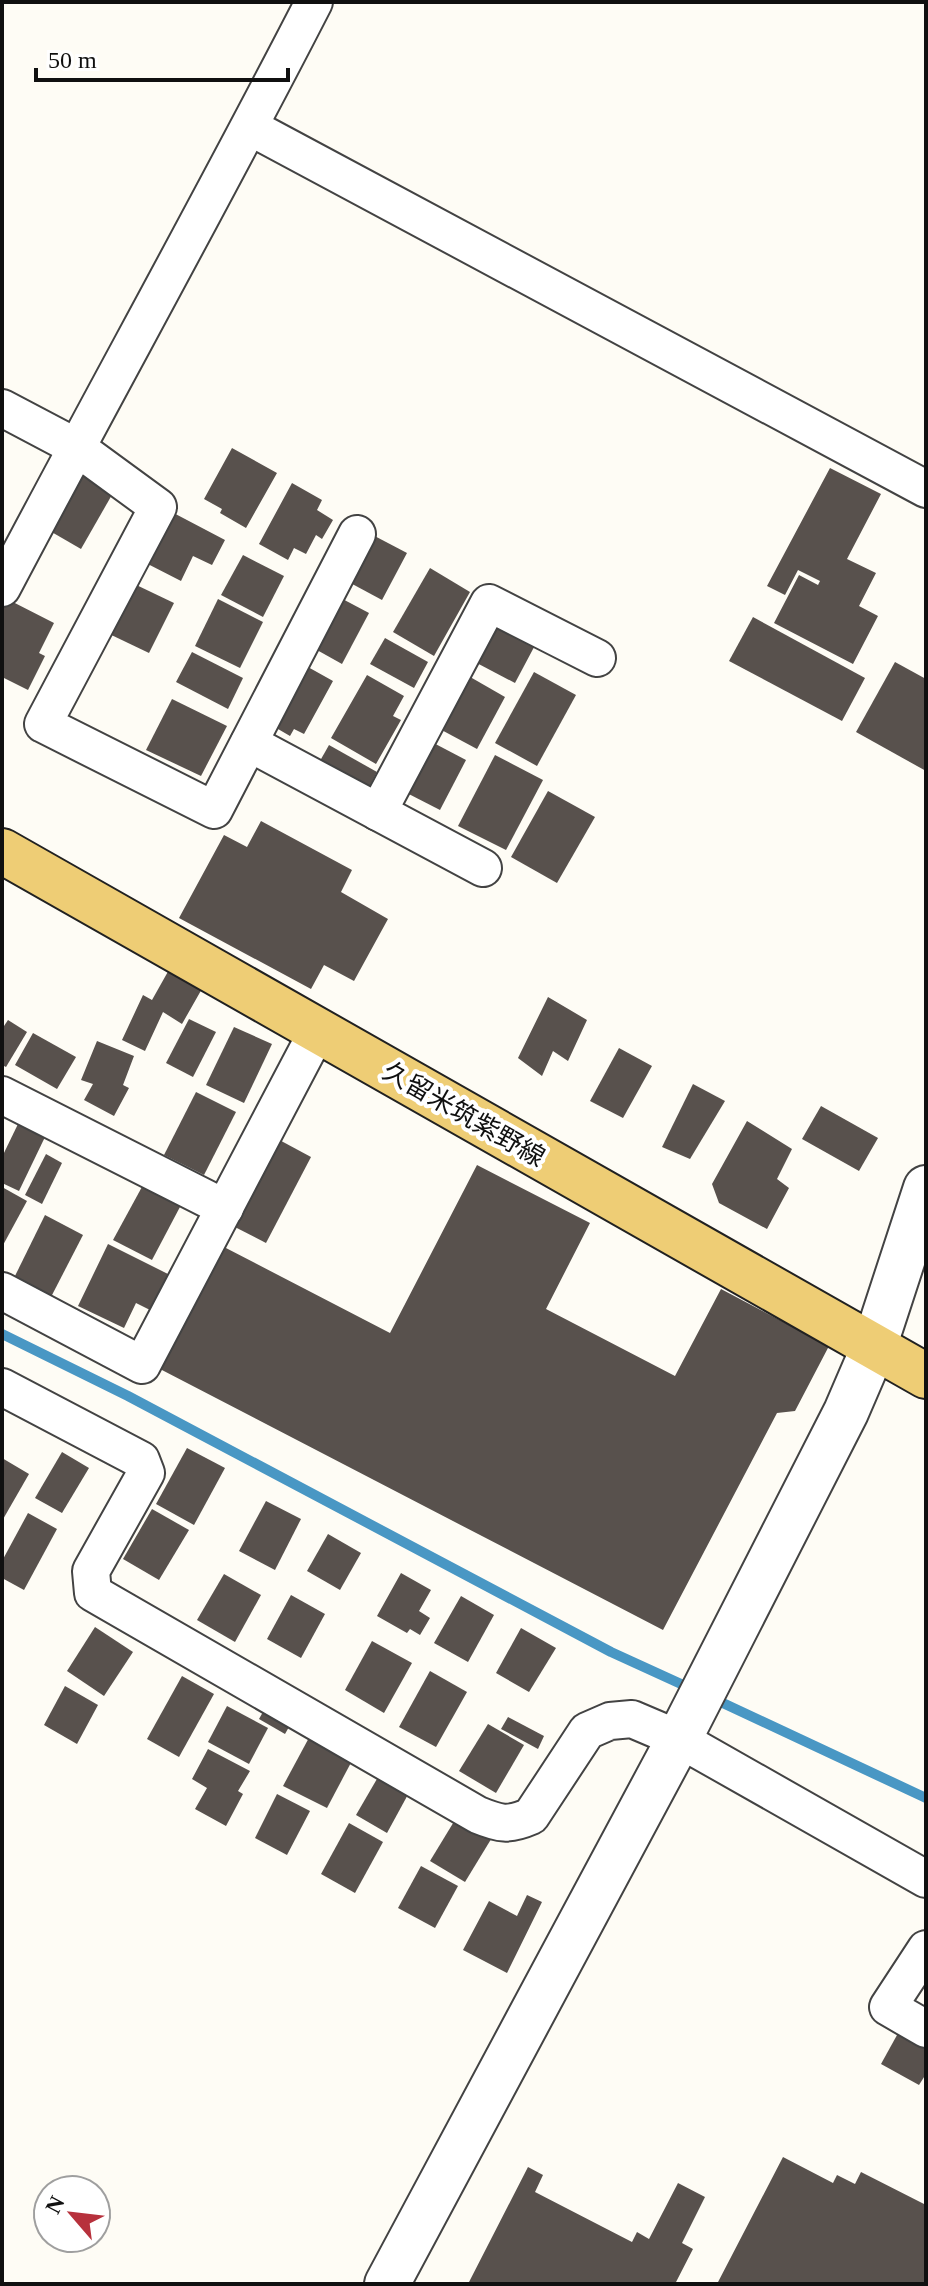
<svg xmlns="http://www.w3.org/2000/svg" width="928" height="2286" font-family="'Times New Roman','Noto Sans JP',serif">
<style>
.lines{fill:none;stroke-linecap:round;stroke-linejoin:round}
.stream{stroke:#4997c4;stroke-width:10}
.building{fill:#58514d}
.minor-casing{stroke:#434343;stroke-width:40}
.tertiary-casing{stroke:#434343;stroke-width:48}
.primary-casing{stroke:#212121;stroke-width:48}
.minor{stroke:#fff;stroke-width:36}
.tertiary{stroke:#fff;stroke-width:44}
.primary{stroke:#eecd75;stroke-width:44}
.labels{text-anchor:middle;stroke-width:8;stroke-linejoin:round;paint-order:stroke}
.street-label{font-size:26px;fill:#101010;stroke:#fff}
</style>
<rect width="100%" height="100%" fill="#fefcf5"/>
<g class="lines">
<g class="stream">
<path d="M2 1334 128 1396 611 1652 692 1689"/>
<path d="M710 1697 926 1798"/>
</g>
</g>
<g class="building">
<path d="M232 448 277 473 246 528 220 513 222 509 204 499Z"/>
<path d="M830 468 881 494 847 559 876 573 859 606 878 616 853 664 774 623 799 575 818 585 820 581 798 570 785 595 767 586Z"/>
<path d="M75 471 113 493 81 549 43 527Z"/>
<path d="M292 483 322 500 317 510 333 520 322 539 316 535 306 554 294 548 288 560 259 544Z"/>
<path d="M166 509 225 540 212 565 193 556 181 581 140 560Z"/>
<path d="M367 532 407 553 382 600 343 579Z"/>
<path d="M243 555 284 576 263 617 221 595Z"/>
<path d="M430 568 470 592 434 656 393 632Z"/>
<path d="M128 581 174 603 149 653 103 631Z"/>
<path d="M335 595 369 613 342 664 308 645Z"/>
<path d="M7 599 54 623 39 653 45 656 28 690 2 677V607Z"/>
<path d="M218 599 263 622 240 668 195 646Z"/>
<path d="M500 612 541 634 515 683 473 661Z"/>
<path d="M753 617 865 678 842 721 729 661Z"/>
<path d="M385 638 428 662 414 688 370 664Z"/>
<path d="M192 652 243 678 228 709 176 682Z"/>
<path d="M299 662 333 681 304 734 294 729 290 736 266 722Z"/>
<path d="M895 662 926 679V771L856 732Z"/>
<path d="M534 672 576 695 537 766 495 743Z"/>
<path d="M465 674 505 697 477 749 436 727Z"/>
<path d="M367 675 404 696 393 716 401 720 376 764 331 738Z"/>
<path d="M172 699 227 726 201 776 146 750Z"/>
<path d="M426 739 466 760 440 810 399 789Z"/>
<path d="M329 745 377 772 365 795 316 768Z"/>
<path d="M495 755 543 780 506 850 458 826Z"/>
<path d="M548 791 595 817 557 883 511 857Z"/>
<path d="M261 821 352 870 341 892 388 919 354 981 324 965 311 989 179 918 224 835 247 847Z"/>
<path d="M170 968 203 987 182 1024 163 1012 145 1051 122 1040 143 995 152 1000Z"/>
<path d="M548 997 587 1020 568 1061 553 1051 542 1076 518 1058Z"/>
<path d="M189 1019 216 1032 193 1077 166 1063Z"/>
<path d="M8 1020 27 1032 6 1067 2 1065V1029Z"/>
<path d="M234 1027 272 1044 244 1103 206 1085Z"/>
<path d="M33 1033 76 1057 57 1089 15 1065Z"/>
<path d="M97 1041 134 1056 123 1085 129 1088 114 1116 84 1100 93 1084 81 1080Z"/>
<path d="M619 1048 652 1066 623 1118 590 1101Z"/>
<path d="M693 1084 725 1101 690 1159 662 1147Z"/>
<path d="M196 1092 236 1112 204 1175 164 1155Z"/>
<path d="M821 1106 878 1138 859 1171 802 1139Z"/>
<path d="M747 1121 792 1149 777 1179 789 1188 767 1229 719 1203 712 1184Z"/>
<path d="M18 1124 45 1137 19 1191 2 1183V1157Z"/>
<path d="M272 1136 311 1157 266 1243 227 1223Z"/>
<path d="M46 1154 62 1163 42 1204 25 1195Z"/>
<path d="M477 1165 590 1223 546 1309 675 1376 721 1289 829 1346 795 1411 777 1413 663 1630 160 1369 224 1247 390 1333Z"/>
<path d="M143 1185 181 1205 152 1260 113 1240Z"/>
<path d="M2 1187 27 1201 2 1247Z"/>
<path d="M45 1215 83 1235 51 1297 14 1278Z"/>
<path d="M108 1244 172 1276 154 1312 136 1303 124 1328 78 1306Z"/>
<path d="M187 1448 225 1468 194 1525 156 1504Z"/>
<path d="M62 1452 89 1468 62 1513 35 1498Z"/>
<path d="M2 1458 29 1474 2 1521Z"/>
<path d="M266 1501 301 1519 275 1570 239 1551Z"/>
<path d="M152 1509 189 1530 159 1580 123 1559Z"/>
<path d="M28 1513 57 1529 24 1590 2 1578V1561Z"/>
<path d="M328 1534 361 1553 340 1590 307 1571Z"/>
<path d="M401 1573 431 1590 419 1611 430 1618 420 1635 410 1629 407 1633 377 1616Z"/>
<path d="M224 1574 261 1595 235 1642 197 1620Z"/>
<path d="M291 1595 325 1614 301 1658 267 1639Z"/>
<path d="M461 1596 494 1615 468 1662 434 1643Z"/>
<path d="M95 1627 133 1652 104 1696 67 1671Z"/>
<path d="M521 1628 556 1648 529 1692 496 1673Z"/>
<path d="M372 1641 412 1663 384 1713 345 1690Z"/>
<path d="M430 1671 467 1692 436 1747 399 1727Z"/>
<path d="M182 1676 214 1694 179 1757 147 1739Z"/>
<path d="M65 1686 98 1705 77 1744 44 1725Z"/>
<path d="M268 1703 294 1718 285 1734 259 1719Z"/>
<path d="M227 1706 268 1728 249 1764 208 1742Z"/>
<path d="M508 1717 544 1736 538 1749 501 1729Z"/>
<path d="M488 1724 524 1745 496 1793 459 1771Z"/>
<path d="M311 1734 354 1757 327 1808 283 1786Z"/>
<path d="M208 1749 250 1771 238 1791 243 1794 226 1826 195 1809 207 1788 192 1779Z"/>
<path d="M381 1772 411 1789 387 1833 356 1815Z"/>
<path d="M277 1794 310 1811 287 1855 255 1838Z"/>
<path d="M458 1815 493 1836 465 1882 430 1861Z"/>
<path d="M349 1823 383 1842 355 1893 321 1874Z"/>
<path d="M421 1866 458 1886 435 1928 398 1908Z"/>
<path d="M527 1895 542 1902 507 1973 463 1950 489 1901 517 1916Z"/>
<path d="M902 2026 926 2039V2074L919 2085 881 2064Z"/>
<path d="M783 2157 833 2183 837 2175 855 2184 861 2172 926 2205V2284H717Z"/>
<path d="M528 2167 543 2175 535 2192 632 2242 637 2232 649 2239 678 2183 705 2197 682 2243 693 2249 675 2284H468Z"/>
</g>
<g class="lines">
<defs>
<g id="minor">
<path d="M250 127 926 489"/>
<path d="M2 408 76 447 158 507 43 724 214 810 357 534"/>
<path d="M2 588C105 392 213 199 314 2"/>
<path d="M249 743 483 868"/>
<path d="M378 812 489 603 597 658"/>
<path d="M2 1095 225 1208"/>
<path d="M2 1291 142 1365 318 1030"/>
<path d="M2 1387 141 1460 146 1473 91 1571 93 1593 478 1815C500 1824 508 1826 531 1816L587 1731 610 1721 632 1719 679 1739 926 1879"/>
<path d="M926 1949 888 2007 926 2029"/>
</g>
<path id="tertiary" d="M387 2284 679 1739 846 1412 874 1347 926 1188"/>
<path id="primary" d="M2 851 926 1376"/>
</defs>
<use href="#minor" class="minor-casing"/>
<use href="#tertiary" class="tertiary-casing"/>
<use href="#primary" class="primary-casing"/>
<use href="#minor" class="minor"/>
<use href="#tertiary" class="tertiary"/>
<use href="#primary" class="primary"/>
</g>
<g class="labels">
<g class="street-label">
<text transform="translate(464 1114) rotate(30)" y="9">久留米筑紫野線</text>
</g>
</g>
<rect width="928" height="2286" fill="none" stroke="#101010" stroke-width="8"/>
<g transform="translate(72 2214) rotate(298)"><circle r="38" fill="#ffffff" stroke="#9f9f9f" stroke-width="2"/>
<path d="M0-6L14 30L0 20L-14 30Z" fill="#b7313c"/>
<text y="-12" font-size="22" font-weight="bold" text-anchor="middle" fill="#101010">N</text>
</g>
<path d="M36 68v12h252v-12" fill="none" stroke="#101010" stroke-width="4"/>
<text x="48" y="68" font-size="24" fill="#101010" stroke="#ffffff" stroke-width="6" paint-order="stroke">50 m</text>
</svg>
